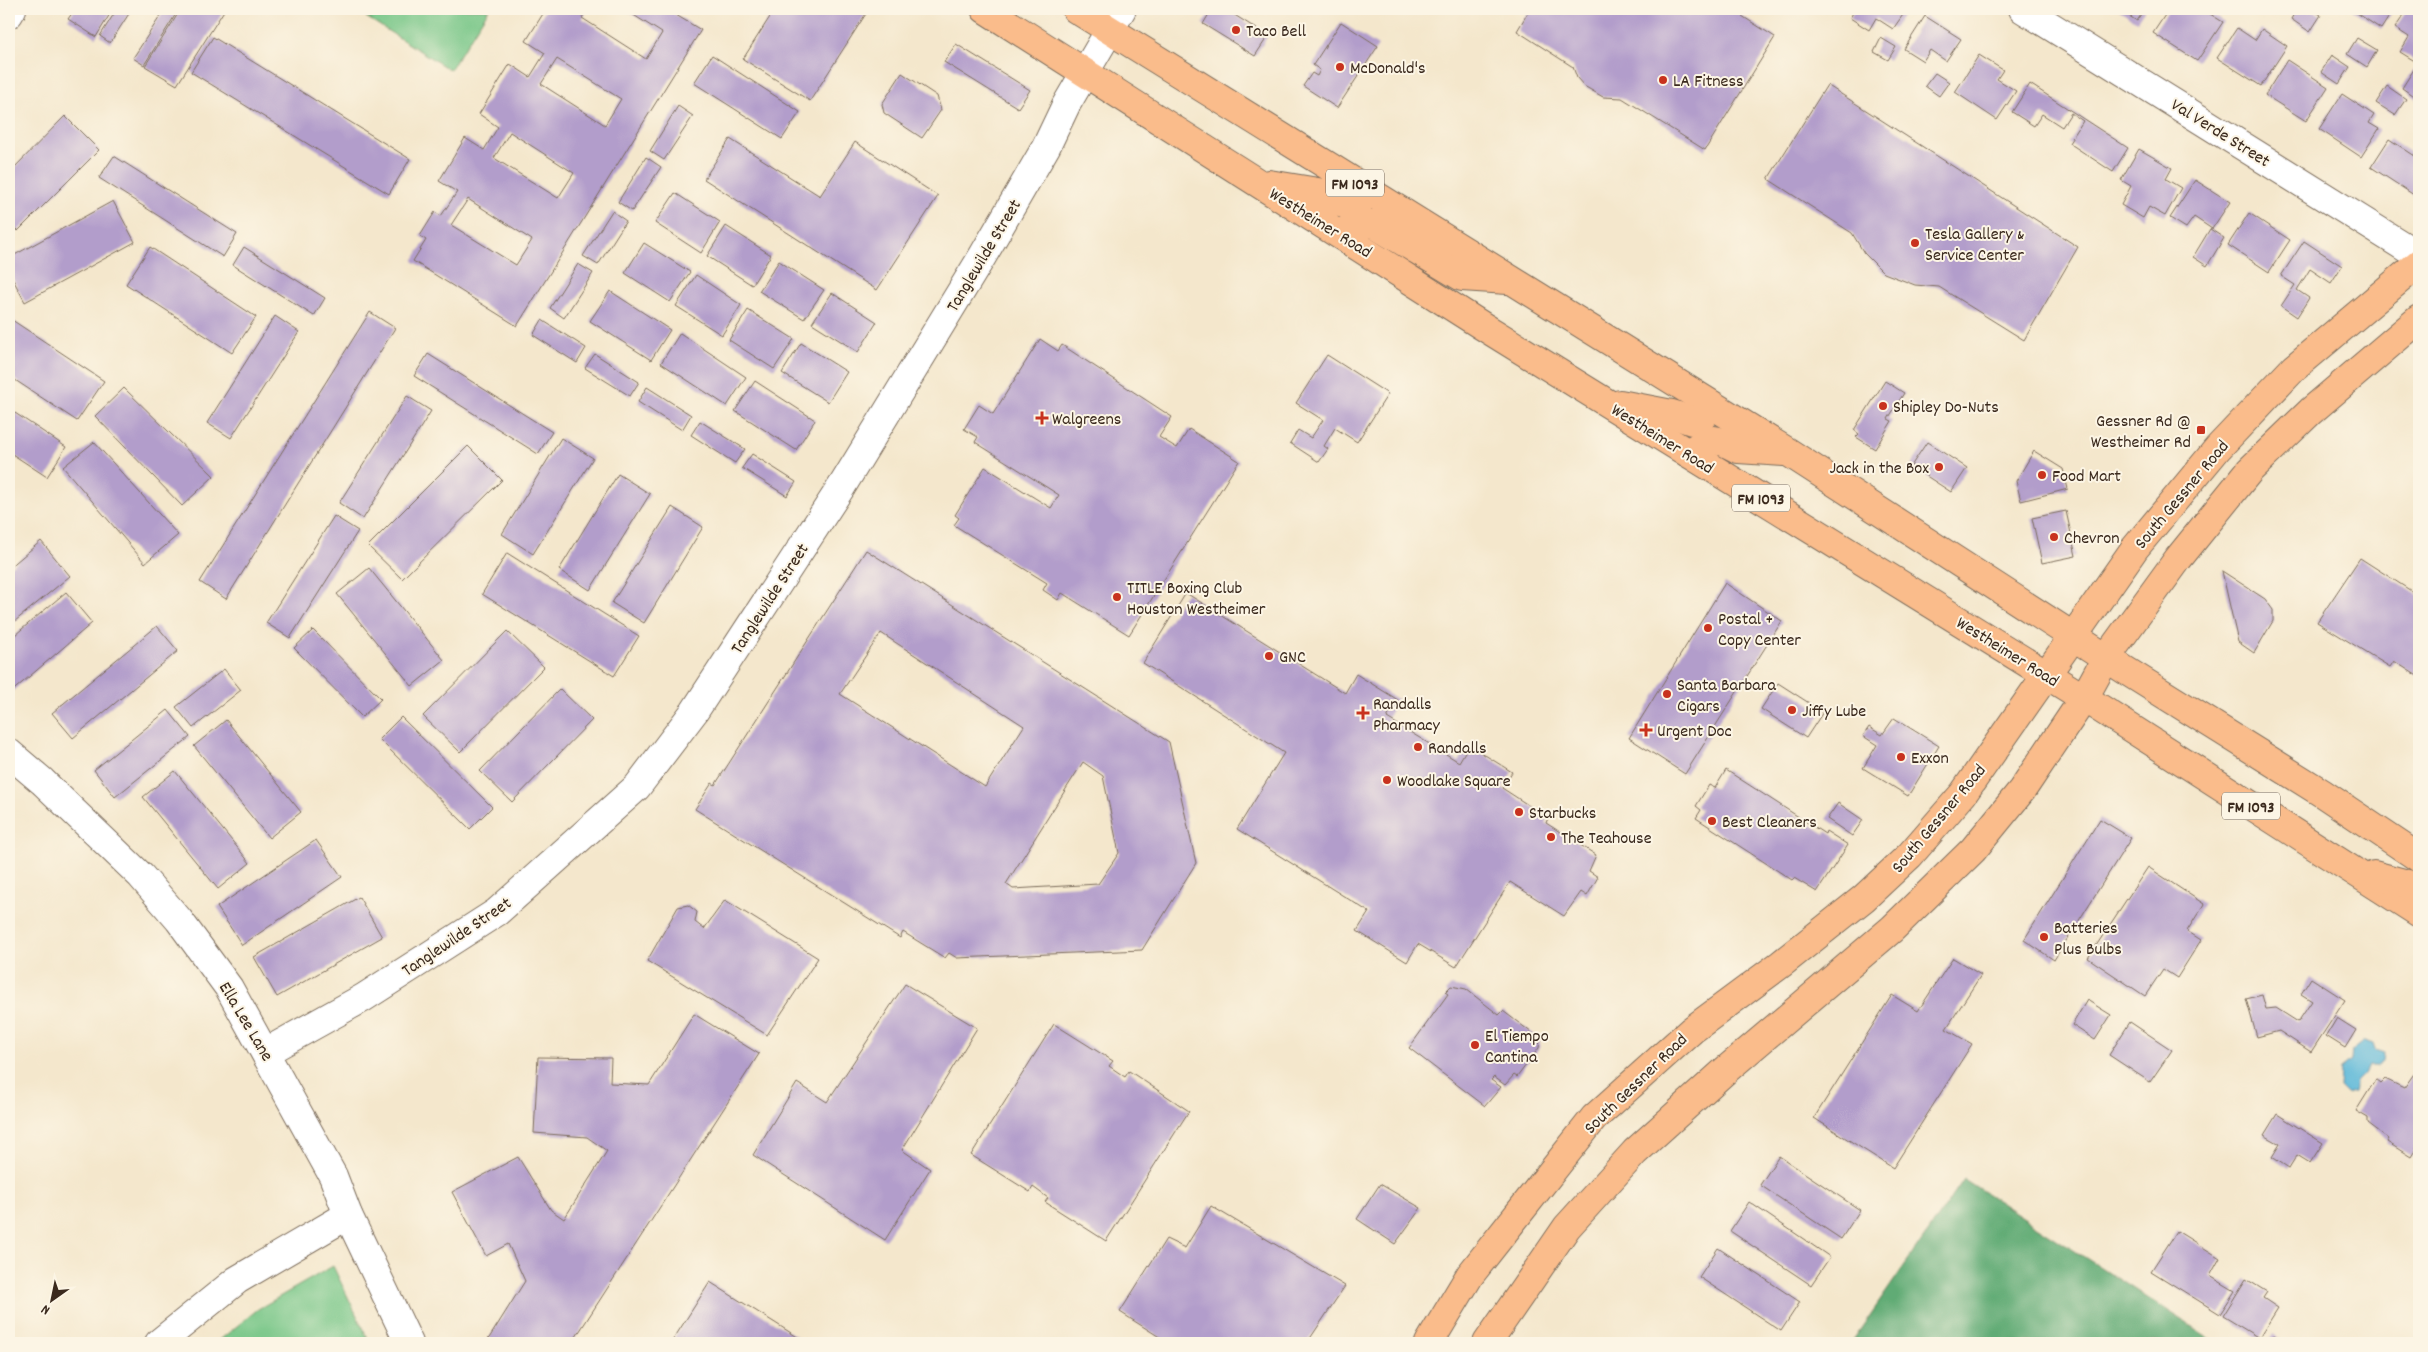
<svg xmlns="http://www.w3.org/2000/svg" width="2428" height="1352" font-family="Dekko,sans-serif">
<style>
.green{fill:#77c687;stroke:#597852}
.forest{fill:#61ab74;stroke:#4e6a49}
.water{fill:#5bb8d9;stroke:#4b717c}
.building{fill:#b29dcb;fill-rule:evenodd}
.lines{fill:none;stroke-linecap:round;stroke-linejoin:round}
.minor-casing{stroke:#7c6c5b;stroke-width:30}
.major-casing{stroke:#7c6c5b;stroke-width:30}
.minor{stroke:#fff;stroke-width:28}
.major{stroke:#fabc8b;stroke-width:28}
.poi-dot{fill:#c8321e;stroke:#fcf5e5;stroke-width:2}
.labels{text-anchor:middle;stroke-width:4;stroke-linejoin:round;paint-order:stroke}
.shield{fill:#fcf5e5;stroke:#75675a;stroke-width:1}
.shield-label{font-size:16px;font-weight:bold;fill:#3b2a1e}
.poi-label{font-size:18px;fill:#3b2a1e;stroke:#fcf5e5;text-anchor:start}
.street-label{font-size:18px;fill:#3b2a1e;stroke:#fcf5e5}
</style>
<rect width="100%" height="100%" fill="#fcf5e5"/>
<filter id="ink" filterUnits="userSpaceOnUse"><feTurbulence type="fractalNoise" baseFrequency=".02" numOctaves="2"/><feDisplacementMap in="SourceGraphic" scale="10" xChannelSelector="R" yChannelSelector="G"/><feConvolveMatrix kernelMatrix="1 2 1 2 8 2 1 2 1" color-interpolation-filters="sRGB"/></filter>
<filter id="wash" filterUnits="userSpaceOnUse"><feTurbulence type="fractalNoise" baseFrequency=".0096" numOctaves="4" result="noise"/><feDisplacementMap in="SourceGraphic" scale="20" xChannelSelector="R" yChannelSelector="G"/><feGaussianBlur stdDeviation="1.12" result="paint"/><feColorMatrix in="noise" values="0 0 0 0 0 0 0 0 0 0 0 0 0 0 0 0 0 1.4 0 .05"/><feComposite in="paint" operator="in"/></filter>
<g filter="url(#wash)">
<rect width="100%" height="100%" fill="#f4e7cc"/>
<g class="green">
<path d="M371 9H489L450 70 366 17Z"/>
<path d="M333 1266 370 1343H216L258 1309Z"/>
</g>
<path class="forest" d="M1964 1179 2217 1343H1851Z"/>
<path class="water" d="M2365 1041 2373 1044 2375 1050 2384 1053 2383 1061 2376 1066H2368L2364 1074 2356 1082 2354 1091 2345 1093 2339 1087 2340 1070 2351 1061 2352 1051Z"/>
<g id="blocks">
<g class="building">
<path d="M75 9H113L96 37 68 19Z"/>
<path d="M117 9H132L110 43 100 36Z"/>
<path d="M165 9H179L144 65 133 58Z"/>
<path d="M181 9H225L177 85 145 66Z"/>
<path d="M546 9H569L573 11 575 9H587L582 18 646 59 662 33 624 9H666L701 30 517 326 413 261 426 240 420 236 435 212 441 216 457 192 439 181 465 138 484 150 498 127 479 114 510 64 530 77 545 53 526 41ZM557 59 621 99 605 125 541 84ZM510 132 574 173 558 198 494 158ZM468 199 532 240 516 265 451 225Z"/>
<path d="M775 9H869L810 101 743 59Z"/>
<path d="M1212 9H1225L1268 36 1255 56 1203 24Z"/>
<path d="M1530 9H1731L1775 37 1705 150 1622 98 1603 97 1584 86 1577 78 1573 67 1517 31Z"/>
<path d="M1855 9H1907L1893 29 1876 18 1869 30 1850 18Z"/>
<path d="M2118 9H2145L2137 21Z"/>
<path d="M2169 9H2202L2223 22 2197 61 2153 33Z"/>
<path d="M2297 9H2312L2321 15 2310 32 2291 19Z"/>
<path d="M2351 9H2394L2381 29Z"/>
<path d="M2408 9H2419V100L2402 88 2418 63 2400 52 2409 37 2395 28Z"/>
<path d="M1925 16 1961 39 1946 61 1930 50 1923 61 1904 49Z"/>
<path d="M1341 22 1378 46 1337 108 1303 86 1312 73 1317 76 1320 70 1313 65Z"/>
<path d="M2237 28 2255 40 2262 29 2287 46 2261 86 2217 58Z"/>
<path d="M213 37 410 159 389 194 191 72Z"/>
<path d="M1881 38 1896 47 1888 60 1874 52Z"/>
<path d="M2357 38 2377 50 2367 67 2347 54Z"/>
<path d="M956 44 1030 90 1018 108 944 62Z"/>
<path d="M712 55 800 112 782 139 694 83Z"/>
<path d="M1979 55 2003 70 1997 79 2016 91 1997 120 1955 92Z"/>
<path d="M2332 55 2350 67 2339 84 2321 72Z"/>
<path d="M2287 60 2328 87 2306 121 2265 95Z"/>
<path d="M902 73 937 96 941 110 922 138 884 113 882 104Z"/>
<path d="M1935 73 1949 82 1939 96 1925 86Z"/>
<path d="M2030 84 2128 148 2113 172 2069 143 2083 121 2071 113 2062 127 2042 114 2034 126 2012 112Z"/>
<path d="M1827 85 2078 247 2024 340 1939 287 1915 285 1884 273 1864 253 1852 233 1768 179Z"/>
<path d="M2387 86 2406 99 2395 115 2376 103Z"/>
<path d="M2342 94 2374 115 2369 123 2379 129 2361 157 2319 129Z"/>
<path d="M678 106 693 116 664 160 650 151Z"/>
<path d="M65 116 99 150 18 231 9 222V173Z"/>
<path d="M730 139 820 196 855 142 938 196 877 290 704 179Z"/>
<path d="M2389 139 2415 156 2419 150V194L2417 197 2371 167Z"/>
<path d="M2139 149 2172 168 2166 179 2181 188 2165 216 2149 207 2143 218 2121 205 2131 186 2121 180Z"/>
<path d="M114 156 237 234 223 257 99 178Z"/>
<path d="M646 157 661 167 632 211 618 202Z"/>
<path d="M2195 180 2230 202 2212 229 2194 217 2186 228 2170 218Z"/>
<path d="M675 193 720 222 701 253 655 223Z"/>
<path d="M113 201 135 242 25 302 9 272V258Z"/>
<path d="M612 211 626 221 598 265 583 256Z"/>
<path d="M2249 213 2290 240 2269 272 2228 245Z"/>
<path d="M726 226 771 255 752 285 707 256Z"/>
<path d="M2210 229 2224 238 2207 266 2193 257Z"/>
<path d="M2304 241 2342 266 2331 283 2310 269 2297 290 2309 298 2297 317 2281 306 2295 285 2281 276Z"/>
<path d="M644 243 690 272 670 302 625 273Z"/>
<path d="M150 247 256 317 232 353 126 284Z"/>
<path d="M244 247 325 298 314 316 233 265Z"/>
<path d="M779 261 824 290 804 319 759 291Z"/>
<path d="M578 264 593 273 564 318 550 308Z"/>
<path d="M696 275 741 305 722 335 676 306Z"/>
<path d="M610 291 670 330 651 360 590 321Z"/>
<path d="M832 293 877 322 858 352 812 323Z"/>
<path d="M748 310 794 339 774 369 729 340Z"/>
<path d="M370 312 395 328 226 599 200 582Z"/>
<path d="M275 316 299 332 231 438 207 423Z"/>
<path d="M9 318 104 381 77 421 9 376Z"/>
<path d="M542 320 586 348 577 363 533 335Z"/>
<path d="M680 333 746 377 727 406 661 363Z"/>
<path d="M1040 339 1058 351 1062 345 1172 417 1159 437 1177 448 1189 429 1239 461 1129 635 1062 593 1058 600 1043 590 1047 583 954 525 959 518 955 515 985 467 1051 508 1059 495 975 442 978 437 964 429 979 405 993 414Z"/>
<path d="M801 343 847 372 828 402 782 373Z"/>
<path d="M428 354 552 432 538 454 414 376Z"/>
<path d="M595 354 639 382 630 396 585 368Z"/>
<path d="M1327 355 1388 394 1357 442 1335 428 1324 446 1328 449 1319 462 1290 443 1298 430 1311 438 1323 420 1296 403Z"/>
<path d="M755 381 815 420 796 450 735 411Z"/>
<path d="M1885 381 1904 393 1888 419 1892 421 1875 449 1856 437 1859 434 1854 430Z"/>
<path d="M647 387 691 415 682 430 638 402Z"/>
<path d="M124 388 214 476 182 506 95 416Z"/>
<path d="M407 396 431 411 363 519 339 503Z"/>
<path d="M9 409 66 447 47 477 9 452Z"/>
<path d="M700 421 745 449 735 463 691 435Z"/>
<path d="M561 438 593 458 533 554 502 534Z"/>
<path d="M94 442 178 535 145 563 63 467Z"/>
<path d="M1927 442 1967 468 1951 492 1911 466Z"/>
<path d="M468 446 502 480 402 579 368 546Z"/>
<path d="M2034 451 2063 469 2068 489 2021 501 2016 481Z"/>
<path d="M752 454 796 482 787 496 742 468Z"/>
<path d="M618 474 650 494 590 590 559 570Z"/>
<path d="M672 507 703 527 644 623 612 603Z"/>
<path d="M2066 511 2076 556 2042 563 2032 518Z"/>
<path d="M334 516 358 531 290 638 266 623Z"/>
<path d="M41 541 70 576 9 626V568Z"/>
<path d="M866 550 1169 742 1196 863 1142 950 957 958 949 953 945 958 903 932 900 938 695 809 712 783 715 785ZM881 633 1024 726 985 787 840 694ZM1083 762 1103 776 1119 853 1098 884 1013 889 1006 884Z"/>
<path d="M507 553 639 636 614 676 482 594Z"/>
<path d="M2360 558 2419 596V677L2394 661 2390 667 2317 622Z"/>
<path d="M369 568 444 660 412 686 337 594Z"/>
<path d="M2222 571 2265 599 2273 610V621L2254 653 2238 642Z"/>
<path d="M1725 583 1782 621 1685 774 1629 738Z"/>
<path d="M66 592 92 623 9 694V640Z"/>
<path d="M1186 593 1345 693 1356 674 1398 700 1387 718 1459 762 1469 745 1512 772 1502 788 1548 818 1546 823 1596 855 1589 871 1598 877 1587 896 1581 892 1564 916 1510 882 1456 967 1418 944 1407 962 1357 931 1369 912 1237 829 1284 753 1143 663Z"/>
<path d="M157 626 178 651 73 738 52 713Z"/>
<path d="M313 630 381 699 362 717 294 648Z"/>
<path d="M507 631 544 667 460 752 423 716Z"/>
<path d="M224 669 241 690 193 728 176 707Z"/>
<path d="M1778 683 1823 712 1806 738 1761 709Z"/>
<path d="M560 689 592 720 512 802 480 771Z"/>
<path d="M168 710 190 737 115 797 94 770Z"/>
<path d="M401 717 492 807 470 829 379 739Z"/>
<path d="M1894 718 1939 746 1908 796 1863 768 1877 745 1863 736 1869 727 1882 735Z"/>
<path d="M226 720 301 812 269 838 194 746Z"/>
<path d="M1726 770 1825 834 1826 831 1848 845 1817 892 1794 878 1792 880 1696 818 1701 810 1696 806 1709 785 1715 788Z"/>
<path d="M175 771 250 863 218 889 143 797Z"/>
<path d="M1838 803 1863 820 1852 836 1827 819Z"/>
<path d="M2100 819 2131 838 2054 960 2024 940Z"/>
<path d="M316 840 342 877 242 945 217 907Z"/>
<path d="M2148 867 2204 904 2187 931 2201 940 2177 978 2163 969 2145 996 2088 958Z"/>
<path d="M359 897 382 937 277 997 254 957Z"/>
<path d="M725 900 818 958 767 1035 647 961 678 907 688 905 697 912 695 922 704 929Z"/>
<path d="M1953 958 1981 975 1946 1029 1972 1044 1893 1168 1814 1118 1892 995 1918 1011Z"/>
<path d="M2311 978 2345 1000 2311 1052 2279 1031 2257 1037 2246 999 2262 995 2266 1009 2276 1008 2298 1022 2312 1001 2301 994Z"/>
<path d="M905 984 977 1028 902 1150 930 1169 885 1240 753 1155 797 1083 827 1102Z"/>
<path d="M1451 986 1466 989 1499 1015 1503 1011 1540 1039 1539 1048 1517 1077 1514 1075 1505 1085 1494 1077 1491 1080 1501 1087 1485 1106 1409 1048 1448 994 1445 992Z"/>
<path d="M2087 1000 2111 1015 2095 1040 2072 1025Z"/>
<path d="M694 1014 759 1054 572 1343H486L525 1281 508 1244 486 1256 452 1192 518 1157 551 1210 564 1219 607 1151 587 1137 534 1133 538 1057 611 1058 610 1083 649 1085Z"/>
<path d="M2337 1018 2356 1030 2345 1048 2326 1036Z"/>
<path d="M2130 1022 2172 1050 2150 1082 2109 1055Z"/>
<path d="M1054 1024 1113 1061 1109 1066 1125 1077 1129 1071 1189 1111 1106 1241 1045 1202 1048 1198 1033 1187 1030 1192 971 1155Z"/>
<path d="M2419 1051V1144L2411 1157 2387 1142 2389 1139 2368 1123V1118L2356 1111 2376 1079 2381 1083 2385 1079 2404 1088 2418 1068 2415 1057Z"/>
<path d="M2277 1114 2323 1143 2310 1163 2297 1155 2289 1168 2272 1157 2280 1144 2264 1135Z"/>
<path d="M1779 1156 1860 1210 1841 1239 1760 1185Z"/>
<path d="M1380 1184 1421 1208 1395 1244 1357 1219Z"/>
<path d="M1749 1202 1830 1257 1811 1285 1730 1231Z"/>
<path d="M1211 1206 1345 1286 1307 1343H1169L1120 1312 1166 1239 1185 1248Z"/>
<path d="M2177 1231 2220 1258 2210 1276 2235 1291 2220 1314 2151 1271Z"/>
<path d="M1718 1248 1800 1302 1781 1331 1699 1277Z"/>
<path d="M2246 1279 2267 1292 2263 1298 2278 1308 2259 1338 2223 1316Z"/>
<path d="M710 1282 807 1343H671Z"/>
<path d="M2274 1335 2285 1343H2268Z"/>
</g>
</g>
</g>
<g filter="url(#ink)">
<use href="#blocks" fill-opacity="0" stroke="#7c6c5b" stroke-width="1"/>
<g class="lines">
<defs>
<g id="minor">
<path d="M2023 9 2419 256"/>
<path d="M9 14 12 9"/>
<path d="M9 753 42 781 141 876 179 920 229 988 333 1176 348 1215 409 1343"/>
<path d="M266 1052 363 998 497 912 637 787 694 712 842 486 982 257 1046 147 1066 105 1122 9"/>
<path d="M159 1343 237 1280 348 1215"/>
</g>
<g id="major">
<path d="M985 9 1481 325 2084 698 2419 913"/>
<path d="M1076 9 1788 452 2125 670 2322 793 2419 858"/>
<path d="M1269 184 1324 193 1337 202 1347 205 1357 203 1370 193"/>
<path d="M1341 234 1357 223 1374 224 1462 277 1508 280"/>
<path d="M1620 404 1672 414 1692 421 1701 418 1712 406"/>
<path d="M1688 453 1705 442 1714 440 1724 442 1738 449 1784 452"/>
<path d="M2374 875 2419 887"/>
<path d="M1429 1343 1470 1275 1594 1118 1692 1030 1781 964 1864 898 1910 855 1963 794 2135 548 2218 448 2294 368 2419 263"/>
<path d="M1487 1343 1567 1227 1635 1152 1727 1069 1892 929 1973 850 2022 790 2084 698 2106 658 2178 559 2250 470 2311 411 2419 319"/>
</g>
</defs>
<use href="#minor" class="minor-casing"/>
<use href="#major" class="major-casing"/>
<use href="#minor" class="minor"/>
<use href="#major" class="major"/>
</g>
</g>
<g class="poi-dot">
<circle cx="1236" cy="30" r="5"/>
<circle cx="1340" cy="67" r="5"/>
<circle cx="1663" cy="80" r="5"/>
<circle cx="1915" cy="243" r="5"/>
<circle cx="1883" cy="406" r="5"/>
<path d="M1039.5 410.5h5v5h5v5h-5v5h-5v-5h-5v-5h5z"/>
<rect x="2196" y="425" width="10" height="10" rx="2.5"/>
<circle cx="1939" cy="467" r="5"/>
<circle cx="2042" cy="475" r="5"/>
<circle cx="2054" cy="537" r="5"/>
<circle cx="1117" cy="597" r="5"/>
<circle cx="1708" cy="628" r="5"/>
<circle cx="1269" cy="656" r="5"/>
<circle cx="1667" cy="694" r="5"/>
<circle cx="1792" cy="710" r="5"/>
<path d="M1360.5 705.5h5v5h5v5h-5v5h-5v-5h-5v-5h5z"/>
<path d="M1643.5 722.5h5v5h5v5h-5v5h-5v-5h-5v-5h5z"/>
<circle cx="1418" cy="747" r="5"/>
<circle cx="1901" cy="757" r="5"/>
<circle cx="1387" cy="780" r="5"/>
<circle cx="1519" cy="812" r="5"/>
<circle cx="1712" cy="821" r="5"/>
<circle cx="1551" cy="837" r="5"/>
<circle cx="2044" cy="937" r="5"/>
<circle cx="1475" cy="1045" r="5"/>
</g>
<g class="labels">
<g class="shield">
<rect x="1326" y="169.5" width="58" height="27" rx="4"/>
<rect x="1732" y="484.5" width="58" height="27" rx="4"/>
<rect x="2222" y="792.5" width="58" height="27" rx="4"/>
</g>
<g class="shield-label">
<text x="1355" y="189">FM 1093</text>
<text x="1761" y="504">FM 1093</text>
<text x="2251" y="812">FM 1093</text>
</g>
<g class="poi-label">
<text x="1246" y="36">Taco Bell</text>
<text x="1350" y="73">McDonald's</text>
<text x="1673" y="86">LA Fitness</text>
<text x="1925" y="239">Tesla Gallery &amp;<tspan x="1925" dy="21">Service Center</tspan></text>
<text x="1893" y="412">Shipley Do-Nuts</text>
<text x="1052" y="424">Walgreens</text>
<text x="2191" y="426" text-anchor="end">Gessner Rd @<tspan x="2191" dy="21">Westheimer Rd</tspan></text>
<text x="1929" y="473" text-anchor="end">Jack in the Box</text>
<text x="2052" y="481">Food Mart</text>
<text x="2064" y="543">Chevron</text>
<text x="1127" y="593">TITLE Boxing Club<tspan x="1127" dy="21">Houston Westheimer</tspan></text>
<text x="1718" y="624">Postal +<tspan x="1718" dy="21">Copy Center</tspan></text>
<text x="1279" y="662">GNC</text>
<text x="1677" y="690">Santa Barbara<tspan x="1677" dy="21">Cigars</tspan></text>
<text x="1373" y="709">Randalls<tspan x="1373" dy="21">Pharmacy</tspan></text>
<text x="1802" y="716">Jiffy Lube</text>
<text x="1657" y="736">Urgent Doc</text>
<text x="1428" y="753">Randalls</text>
<text x="1911" y="763">Exxon</text>
<text x="1397" y="786">Woodlake Square</text>
<text x="1529" y="818">Starbucks</text>
<text x="1722" y="827">Best Cleaners</text>
<text x="1561" y="843">The Teahouse</text>
<text x="2054" y="933">Batteries<tspan x="2054" dy="21">Plus Bulbs</tspan></text>
<text x="1485" y="1041">El Tiempo<tspan x="1485" dy="21">Cantina</tspan></text>
</g>
<g class="street-label">
<text transform="translate(2221 132) rotate(32)" y="6">Val Verde Street</text>
<text transform="translate(1321 222) rotate(32)" y="6">Westheimer Road</text>
<text transform="translate(983 255) rotate(-59)" y="6">Tanglewilde Street</text>
<text transform="translate(1663 438) rotate(32)" y="6">Westheimer Road</text>
<text transform="translate(2181 494) rotate(-50)" y="6">South Gessner Road</text>
<text transform="translate(769 598) rotate(-57)" y="6">Tanglewilde Street</text>
<text transform="translate(2008 651) rotate(32)" y="6">Westheimer Road</text>
<text transform="translate(1938 818) rotate(-50)" y="6">South Gessner Road</text>
<text transform="translate(456 936) rotate(-34)" y="6">Tanglewilde Street</text>
<text transform="translate(247 1021) rotate(59)" y="6">Ella Lee Lane</text>
<text transform="translate(1635 1083) rotate(-44)" y="6">South Gessner Road</text>
</g>
</g>
<rect width="2428" height="1352" fill="none" stroke="#fcf5e5" stroke-width="30"/>
<g transform="translate(52 1300) rotate(213)" stroke="#fcf5e5" stroke-width="4" paint-order="stroke">
<path d="M0-4L9 19L0 12L-9 19Z" fill="#3b2a1e"/>
<text y="-8" font-size="14" font-weight="bold" text-anchor="middle" fill="#3b2a1e">N</text>
</g>
</svg>
